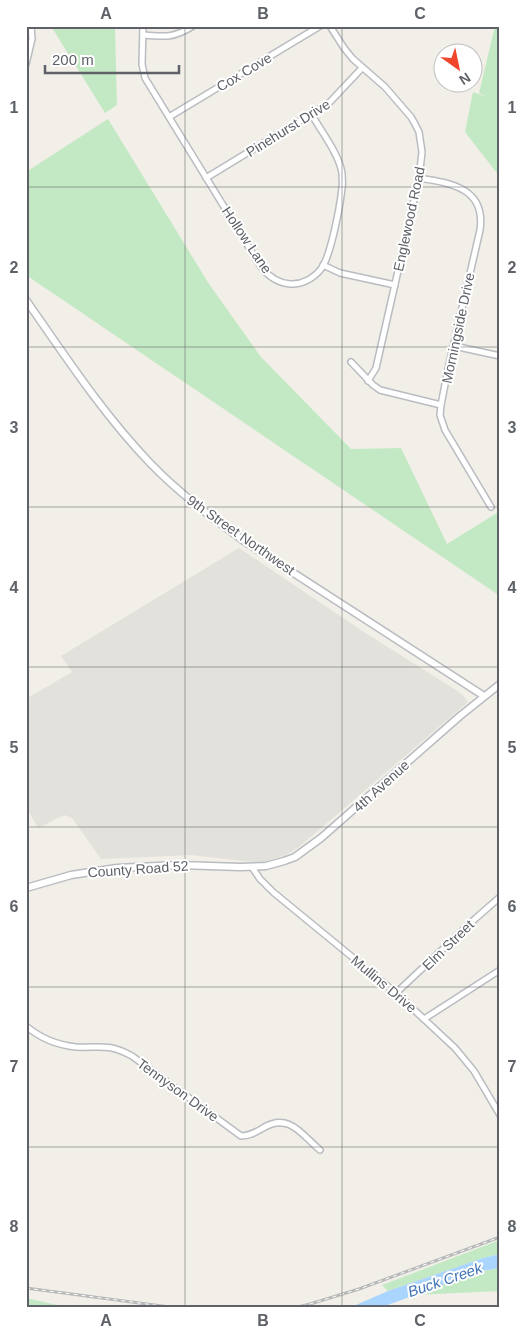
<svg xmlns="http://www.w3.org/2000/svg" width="526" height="1334" font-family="Arial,sans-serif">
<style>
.industrial{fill:#e2e1db}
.green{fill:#c3e9c4}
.water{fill:#a9d5ff}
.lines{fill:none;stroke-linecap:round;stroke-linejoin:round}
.minor-casing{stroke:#b9bcc1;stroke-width:8}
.tertiary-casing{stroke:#b9bcc1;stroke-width:9}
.minor{stroke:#fff;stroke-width:5}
.tertiary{stroke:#fff;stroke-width:6}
.rail-casing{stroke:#b7b8b9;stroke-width:3}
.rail{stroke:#fff;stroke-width:1;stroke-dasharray:4;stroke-linecap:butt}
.grid{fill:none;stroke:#5e6268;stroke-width:1;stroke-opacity:0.55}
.labels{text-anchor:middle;stroke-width:4;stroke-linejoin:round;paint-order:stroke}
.street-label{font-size:14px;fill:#5e6268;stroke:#fff}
.water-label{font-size:15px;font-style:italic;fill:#3f74b7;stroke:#fff}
.neatline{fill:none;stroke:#5e6268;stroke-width:2}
.grid-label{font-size:16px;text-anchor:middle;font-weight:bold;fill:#5e6268}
</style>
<rect width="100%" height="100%" fill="#f1efe7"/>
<path class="industrial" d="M239 548 364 632 462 694 468 702 299 847 286 855 261 863 191 855 101 859 72 818 64 815 38 828 26 807V699L72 672 61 656Z"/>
<g class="green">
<path d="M51 26H115L117 105 105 113Z"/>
<path d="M495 26H500V177L465 132 473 92 487 97 479 93Z"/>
<path d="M108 119 209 284 261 357 351 449 401 448 447 544 500 511V596L26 275V172Z"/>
<path d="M500 1240V1254L483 1258 388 1291 382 1285Z"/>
<path d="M500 1268V1291L414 1295 483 1271Z"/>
<path d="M26 1298 70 1308H26Z"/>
</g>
<path class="water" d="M500 1254V1268L482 1271 379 1308H349L388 1291 483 1258Z"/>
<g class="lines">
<defs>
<g id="minor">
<path d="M143 26 142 64 145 78 261 267C269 277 278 283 290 284 302 285 314 278 321 269 331 256 340 206 342 188 343 183 342 178 342 173 339 154 321 131 312 115"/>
<path d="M330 26 344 48 353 59 385 87 411 117 415 124 419 132 422 152 419 178 376 368 368 381"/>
<path d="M143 35C165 37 174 38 193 26"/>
<path d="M26 64 32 39 31 26"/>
<path d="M169 117 320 26"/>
<path d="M206 178 329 103 362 68"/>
<path d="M419 178C451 183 486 188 480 230L448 369 441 405 440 415 445 430 491 507"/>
<path d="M323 265 340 273 395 285"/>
<path d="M454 346 500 356"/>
<path d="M351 362 373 385 380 390 441 405"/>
<path d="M252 867 260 879 273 892 396 993 455 1048 474 1071 500 1115"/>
<path d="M396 993 476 918 500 897"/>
<path d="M424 1019 500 970"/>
<path d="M26 1026C40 1038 57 1045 76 1047 101 1048 108 1043 132 1056L241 1136C250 1136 256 1132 263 1128 289 1112 302 1135 320 1150"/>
</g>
<g id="tertiary">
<path d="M26 300C65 356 103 414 150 463 179 493 211 517 244 541L484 696"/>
<path d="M26 888 71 875 117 868 179 865 240 867 266 866 284 861 295 857 321 838 460 716 500 684"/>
</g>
</defs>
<use href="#minor" class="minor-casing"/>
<use href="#tertiary" class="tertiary-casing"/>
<use href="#minor" class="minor"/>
<use href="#tertiary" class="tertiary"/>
<defs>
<g id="rail">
<path d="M26 1288 177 1308"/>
<path d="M294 1308 310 1304 359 1289 500 1237"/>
<path d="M498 1308 500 1307"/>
</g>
</defs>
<use href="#rail" class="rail-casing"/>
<use href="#rail" class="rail"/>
</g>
<path class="grid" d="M185 26V1308M342 26V1308M26 187H500M26 347H500M26 507H500M26 667H500M26 827H500M26 987H500M26 1147H500"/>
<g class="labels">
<g class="street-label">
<text transform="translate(244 72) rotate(-31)" y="5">Cox Cove</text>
<text transform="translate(288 128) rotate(-32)" y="5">Pinehurst Drive</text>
<text transform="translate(409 219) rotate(-78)" y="5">Englewood Road</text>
<text transform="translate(247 240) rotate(56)" y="5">Hollow Lane</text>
<text transform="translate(458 328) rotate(-78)" y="5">Morningside Drive</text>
<text transform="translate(241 535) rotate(35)" y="5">9th Street Northwest</text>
<text transform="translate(381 786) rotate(-42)" y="5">4th Avenue</text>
<text transform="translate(138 869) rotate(-4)" y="5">County Road 52</text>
<text transform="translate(448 945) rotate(-44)" y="5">Elm Street</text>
<text transform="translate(384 984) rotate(40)" y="5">Mullins Drive</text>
<text transform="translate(178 1090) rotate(36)" y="5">Tennyson Drive</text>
</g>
<g class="water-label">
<text transform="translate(445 1280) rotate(-19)" y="5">Buck Creek</text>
</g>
</g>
<rect width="526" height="1334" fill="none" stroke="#ffffff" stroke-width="55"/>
<g transform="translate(458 68) rotate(147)"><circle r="24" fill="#ffffff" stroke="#bfc0c3"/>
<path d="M0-4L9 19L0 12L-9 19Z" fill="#f1452d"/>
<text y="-8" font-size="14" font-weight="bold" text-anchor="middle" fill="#5e6268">N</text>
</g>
<path d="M45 65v8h134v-8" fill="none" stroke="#5e6268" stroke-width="2.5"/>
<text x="52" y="65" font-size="15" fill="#5e6268" stroke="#ffffff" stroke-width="4" paint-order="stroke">200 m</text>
<rect x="28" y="28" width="470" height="1278" class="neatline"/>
<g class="grid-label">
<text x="106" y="19">A</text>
<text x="263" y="19">B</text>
<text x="420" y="19">C</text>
<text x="14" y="113">1</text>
<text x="512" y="113">1</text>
<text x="14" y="273">2</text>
<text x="512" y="273">2</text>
<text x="14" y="433">3</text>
<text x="512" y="433">3</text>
<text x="14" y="593">4</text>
<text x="512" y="593">4</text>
<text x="14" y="753">5</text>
<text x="512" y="753">5</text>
<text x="14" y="912">6</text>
<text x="512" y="912">6</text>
<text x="14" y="1072">7</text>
<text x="512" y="1072">7</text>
<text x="14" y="1232">8</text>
<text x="512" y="1232">8</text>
<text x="106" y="1326">A</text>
<text x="263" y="1326">B</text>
<text x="420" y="1326">C</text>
</g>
</svg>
